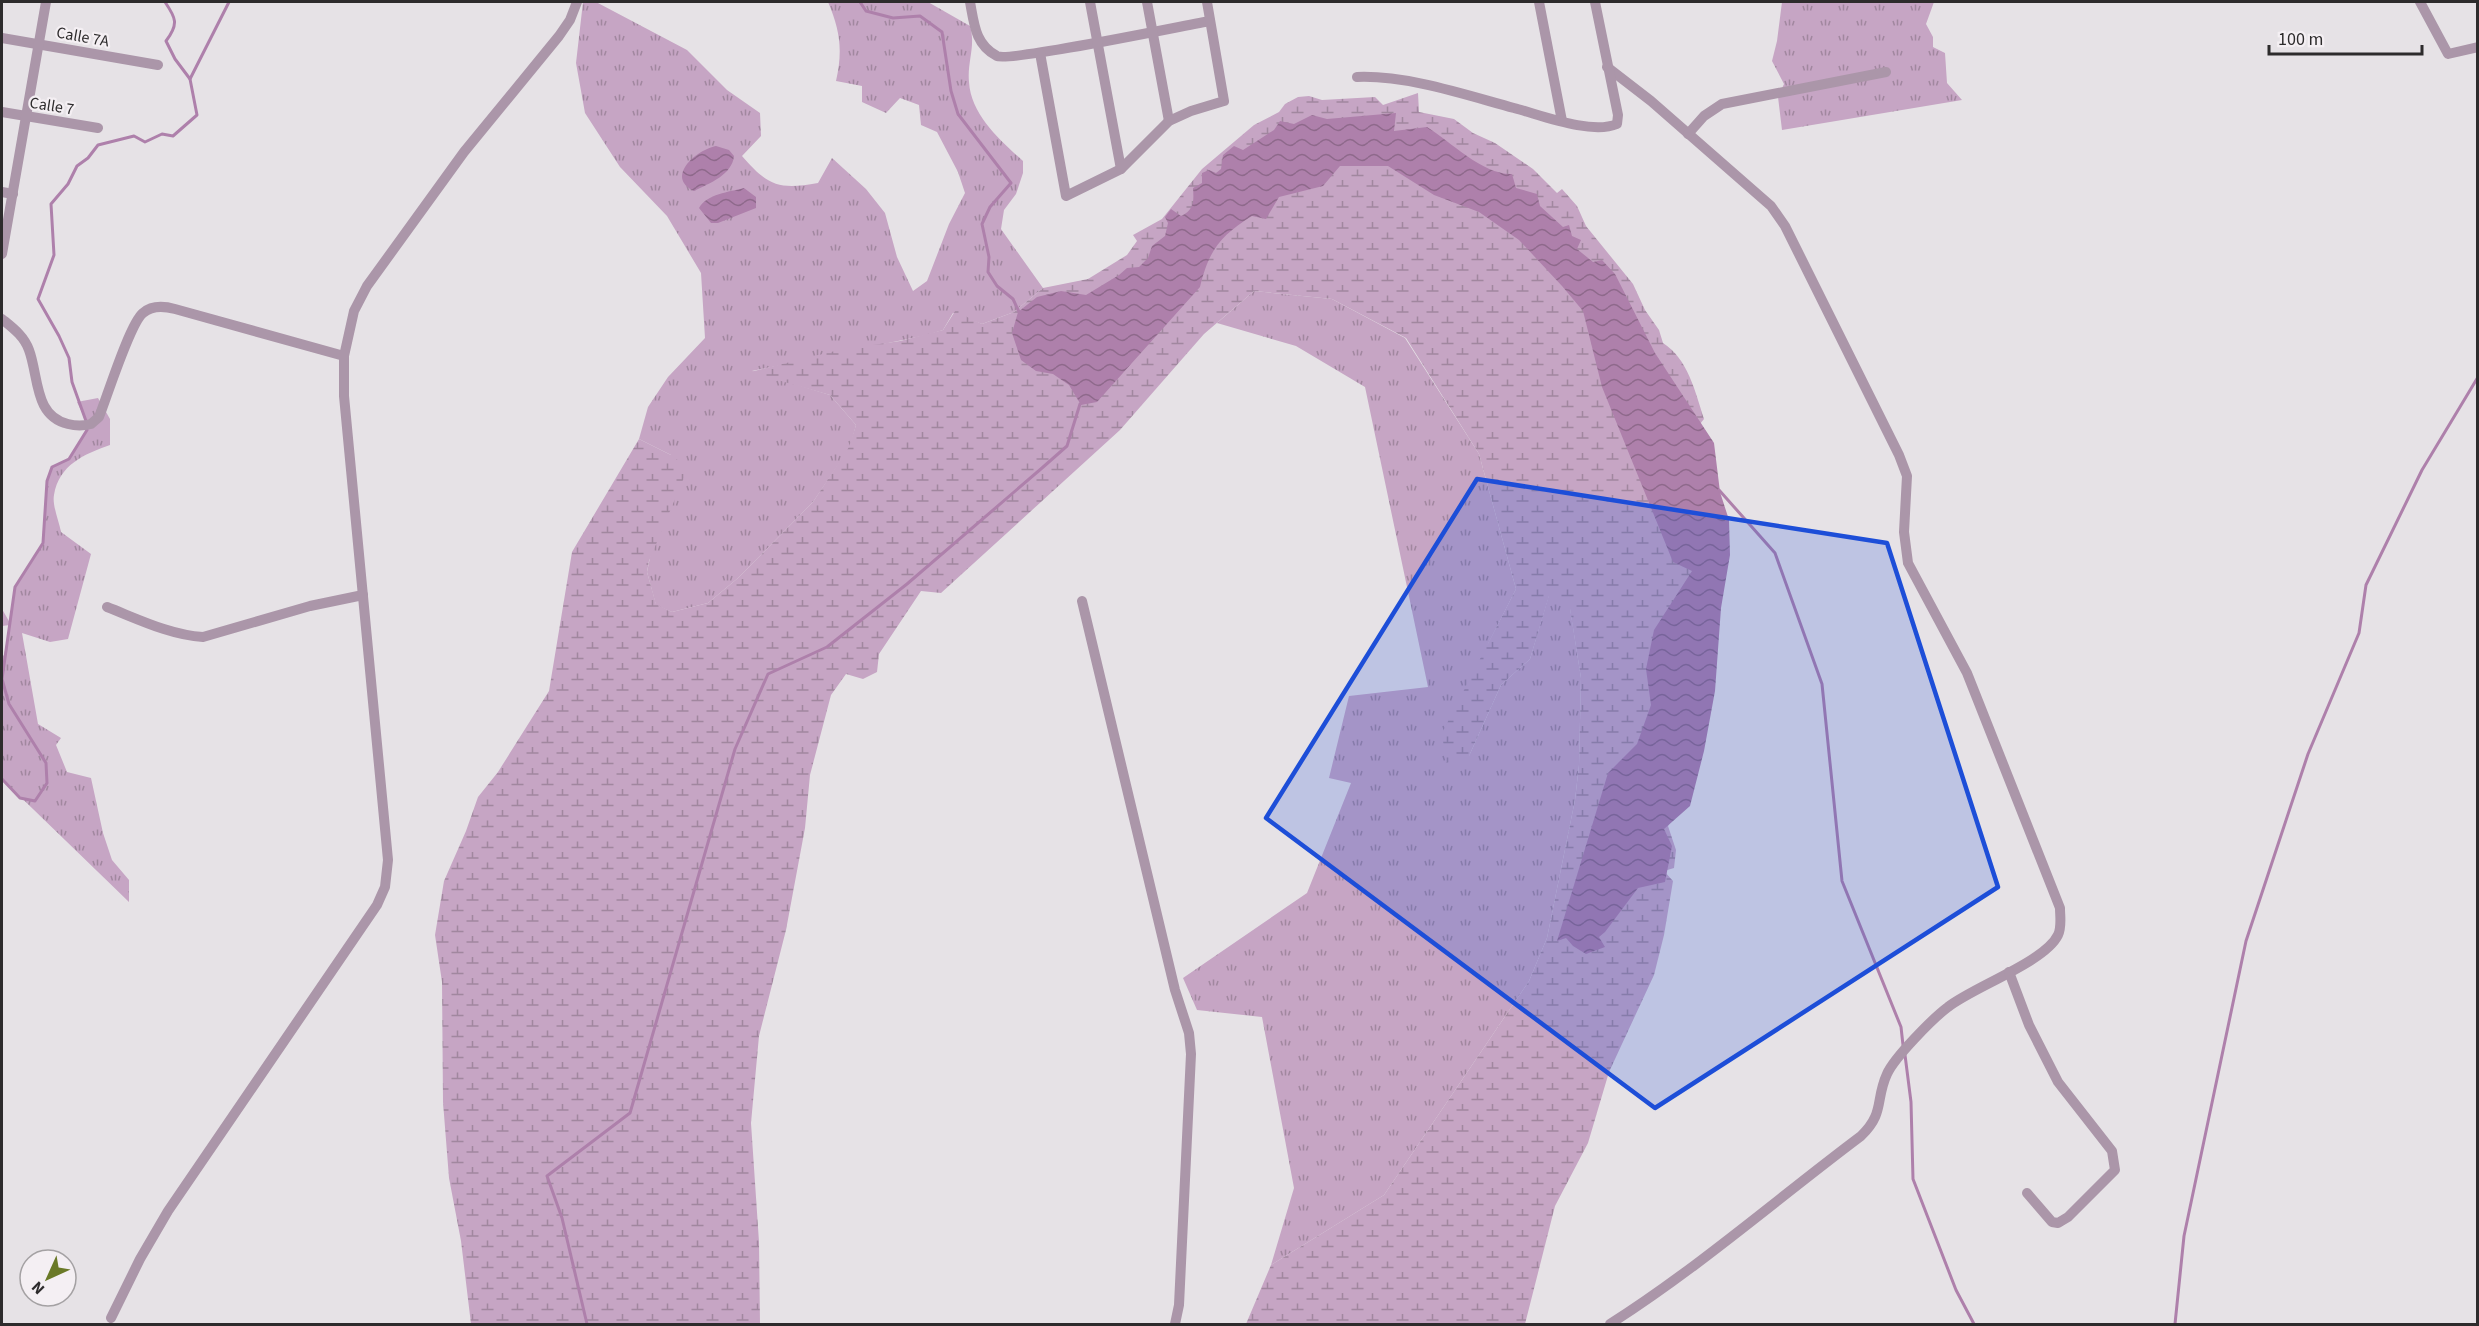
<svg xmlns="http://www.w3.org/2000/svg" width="2479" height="1326" font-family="'Source Sans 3',sans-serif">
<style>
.grass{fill:url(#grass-tufts)}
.wetland{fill:url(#wetland-marsh)}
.water{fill:url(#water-waves)}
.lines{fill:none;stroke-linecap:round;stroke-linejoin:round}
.stream{stroke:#ae80ab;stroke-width:3}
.minor{stroke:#ab96a9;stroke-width:10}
.marked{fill:#1d4ed8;fill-opacity:0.2;stroke:#1d4ed8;stroke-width:4.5;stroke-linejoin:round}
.labels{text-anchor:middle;stroke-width:4.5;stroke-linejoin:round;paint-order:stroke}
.street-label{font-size:16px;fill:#2d2b2c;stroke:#f4eff3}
</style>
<defs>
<pattern id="grass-tufts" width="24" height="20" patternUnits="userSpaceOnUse" patternTransform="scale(1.5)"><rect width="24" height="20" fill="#c6a5c4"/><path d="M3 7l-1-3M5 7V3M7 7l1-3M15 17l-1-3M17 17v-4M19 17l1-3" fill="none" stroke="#a1879f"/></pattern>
<pattern id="wetland-marsh" width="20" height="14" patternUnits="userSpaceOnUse" patternTransform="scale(1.5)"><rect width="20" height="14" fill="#c6a5c4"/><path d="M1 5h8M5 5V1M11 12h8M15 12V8" fill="none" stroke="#a1879f"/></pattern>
<pattern id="water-waves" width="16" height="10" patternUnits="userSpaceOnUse" patternTransform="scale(1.5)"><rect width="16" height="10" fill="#ae80ab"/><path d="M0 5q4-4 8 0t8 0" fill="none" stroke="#8e698b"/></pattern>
</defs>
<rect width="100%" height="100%" fill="#e6e2e6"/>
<g class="grass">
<path d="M583 2H596L687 50 727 90 760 113 761 136 742 156C768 186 779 190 818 183L832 158 866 189 885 213 897 257 913 291 927 281 949 224 965 193 958 172 937 132 921 125 919 105 900 98 886 113 862 102V86L836 81C843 50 840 30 828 2H928L970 26C976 46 967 62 969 82 971 115 1000 140 1023 161V173L1016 194 1004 210 1001 229 1043 288 1014 312 982 324 953 313 943 330 927 335 752 371 830 395 856 425 850 447 813 502 738 578 708 603 672 612 656 605 647 572 671 455 639 439 648 407 668 377 705 338 701 273 667 216 620 167 585 113 576 63Z"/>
<path d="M1782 2H1934L1926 24 1933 37V47L1945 53 1947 83 1962 100 1782 130 1778 97 1784 84 1772 61 1777 41Z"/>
<path d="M1254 291 1332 299 1405 338 1479 454 1516 589 1488 644 1469 756 1501 685 1530 659 1549 595 1570 608 1581 678 1579 765 1575 800 1547 938 1529 981 1384 1195 1271 1265 1294 1188 1262 1017 1197 1010 1183 978 1307 893 1351 783 1329 778 1349 696 1428 687 1365 387 1296 346 1217 323Z"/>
<path d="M98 398 110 419V445C84 454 59 465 54 495 52 505 59 521 61 532L91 554 68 639 50 642 22 633 38 724 61 738 56 745 67 772 91 778 103 833 112 860 129 880V902L2 779V657L4 655 10 625 2 626V609L10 623 15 587 43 543 47 481 52 467 69 459 87 430 86 421 77 402Z"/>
</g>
<path class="wetland" d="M1418 93 1419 112 1454 119 1473 133 1495 143 1533 169 1557 193 1562 189 1577 206 1586 226 1633 284 1645 310 1659 330 1663 343C1688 359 1695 391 1704 419L1691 435 1707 540 1679 810 1668 826 1676 850 1674 868 1664 871 1673 881 1664 935 1654 975 1609 1072 1588 1143 1555 1206 1525 1324H1246L1271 1265 1384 1195 1529 981 1547 938 1575 800 1579 765 1581 678 1570 609 1549 596 1530 659 1501 685 1469 756 1446 763 1442 733 1516 589 1479 454 1406 338 1332 299 1254 291 1204 334 1120 430 941 593 921 591 879 654 877 672 863 679 846 674 831 695 810 775 805 828 786 930 759 1036 751 1123 759 1242 760 1324H471L461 1241 449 1178 443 1102 442 982 435 935 444 881 466 831 478 797 498 772 549 691 572 552 639 439 671 455 688 468 649 561 647 572 656 604 672 612 708 603 738 578 813 502 849 447 856 425 830 395 750 372 839 350 900 341 943 330 957 308 965 307 967 317 982 324 1014 312 1043 288 1088 279 1127 255 1137 241 1133 235 1162 219 1202 169 1254 125 1279 112 1285 104 1298 97 1309 96 1322 100 1375 97 1383 105Z"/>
<g class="water">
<path d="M1396 113 1394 131 1427 127C1451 142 1483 175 1512 174L1516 188 1537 194 1540 206 1563 227 1569 225 1572 236 1581 240 1577 249 1593 262 1602 260 1615 274 1655 353 1714 443 1720 492 1729 520 1730 555 1721 608 1715 691 1704 751 1690 806 1664 829 1672 846 1665 882 1638 888 1605 932 1599 937 1605 947 1586 954 1573 946 1566 938 1557 941 1608 773 1637 744 1651 705 1646 669 1654 630 1692 571 1673 562 1602 387 1583 311 1562 286 1519 240 1479 212 1434 195 1388 166H1340L1323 186 1279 197 1266 219 1252 216C1220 236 1209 250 1200 287L1097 402 1081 405 1069 385 1053 374 1036 371 1021 360 1012 333 1018 312 1037 297 1061 291 1086 295 1119 275 1127 268 1139 267 1148 258 1152 246 1165 236 1168 223 1165 217 1171 209 1181 216C1194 210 1194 201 1193 188L1202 183V173L1209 170 1216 173 1221 169 1223 155 1234 146 1243 150 1274 130 1280 121 1294 124 1312 115 1327 119Z"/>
<path d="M716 146 729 150 734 156C732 175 710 183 694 191 665 177 696 150 716 146Z"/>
<path d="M744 188 756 197V208L718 223H711L699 208C707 194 729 192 744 188Z"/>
</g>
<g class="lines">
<g class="stream">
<path d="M165 2C176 18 179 24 166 41L175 59 190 79"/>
<path d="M860 2 866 11 893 18 920 16 942 32 951 91 958 114 1011 183 990 207 982 224 989 257 988 272 997 286 1013 299 1020 314"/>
<path d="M86 421 72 382 69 358 59 336 38 299 54 255 51 204 68 184 77 166 88 158 98 145 134 136 145 142 162 134 173 136 197 115 190 79 229 2"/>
<path d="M1719 490 1775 553 1822 684 1842 881 1901 1027 1903 1045"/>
<path d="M2 779 20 798 35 801 47 783 46 763 9 704 2 679 15 587 43 543 47 481 52 467 69 459 87 430"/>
<path d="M1905 1055 1911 1102 1913 1179 1956 1290 1974 1324"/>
<path d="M587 1324 562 1218 547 1176 630 1113 735 749 768 674 827 647 907 584 1042 468 1067 446 1080 404"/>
<path d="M2175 1324 2184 1236 2246 941 2308 754 2359 633 2366 585 2422 470 2478 377"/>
</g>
<g class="minor">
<path d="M970 2C974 23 975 45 997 56 1010 62 1182 26 1210 21"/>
<path d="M1090 2 1121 169"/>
<path d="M1147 2 1169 121"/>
<path d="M1539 2 1562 121"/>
<path d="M2420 2 2448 54 2478 47"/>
<path d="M2 38 158 65"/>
<path d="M1040 53 1066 196 1121 169 1169 121 1191 111 1224 101 1207 2"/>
<path d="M1607 67 1651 101 1771 206 1785 226 1899 455 1907 476 1904 532 1908 563 1967 673 2060 908C2060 917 2062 927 2058 935 2045 962 1973 987 1948 1007 1932 1019 1894 1058 1887 1074 1875 1100 1885 1113 1861 1136 1777 1199 1698 1268 1610 1324"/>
<path d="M1357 77C1407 75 1466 95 1514 108 1541 115 1591 135 1617 124L1618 115 1595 2"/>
<path d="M2 112 98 128"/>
<path d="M1688 134 1704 116 1722 104 1886 72"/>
<path d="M2 192 13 194"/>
<path d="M2 254 46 2"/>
<path d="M2 319C13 328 24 336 29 350 39 377 34 416 68 424 76 426 83 426 91 424L99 417C107 397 130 323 143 313 152 305 164 306 175 309L344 356"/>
<path d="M1082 601 1175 990 1189 1033 1191 1054 1179 1305 1175 1324"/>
<path d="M107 607C138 619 170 635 203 637L310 606 363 595"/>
<path d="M2009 972 2029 1025 2058 1082 2112 1151 2115 1170 2068 1217 2058 1223 2052 1222 2027 1193"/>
<path d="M111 1318 140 1259 168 1211 377 905 385 887 388 860 344 396V356L354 311 367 286 464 152 559 36 570 20 577 2"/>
</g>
</g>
<path class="marked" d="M1477 479 1887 543 1998 887 1655 1108 1266 818Z"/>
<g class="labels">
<g class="street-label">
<text transform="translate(83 36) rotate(10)" y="6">Calle 7A</text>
<text transform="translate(52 105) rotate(9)" y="6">Calle 7</text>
</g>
</g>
<rect width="2479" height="1326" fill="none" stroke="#2d2b2c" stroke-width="6"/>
<g transform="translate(48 1278) rotate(225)"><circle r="28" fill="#f4eff3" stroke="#a4a1a3" stroke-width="1.5"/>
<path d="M0-4.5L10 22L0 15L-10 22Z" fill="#6a7927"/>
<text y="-9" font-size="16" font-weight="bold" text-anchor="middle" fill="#2d2b2c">N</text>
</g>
<path d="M2269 45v9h153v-9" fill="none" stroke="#2d2b2c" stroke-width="3"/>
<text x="2278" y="45" font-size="18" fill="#2d2b2c" stroke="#f4eff3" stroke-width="4.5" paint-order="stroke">100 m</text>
</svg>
